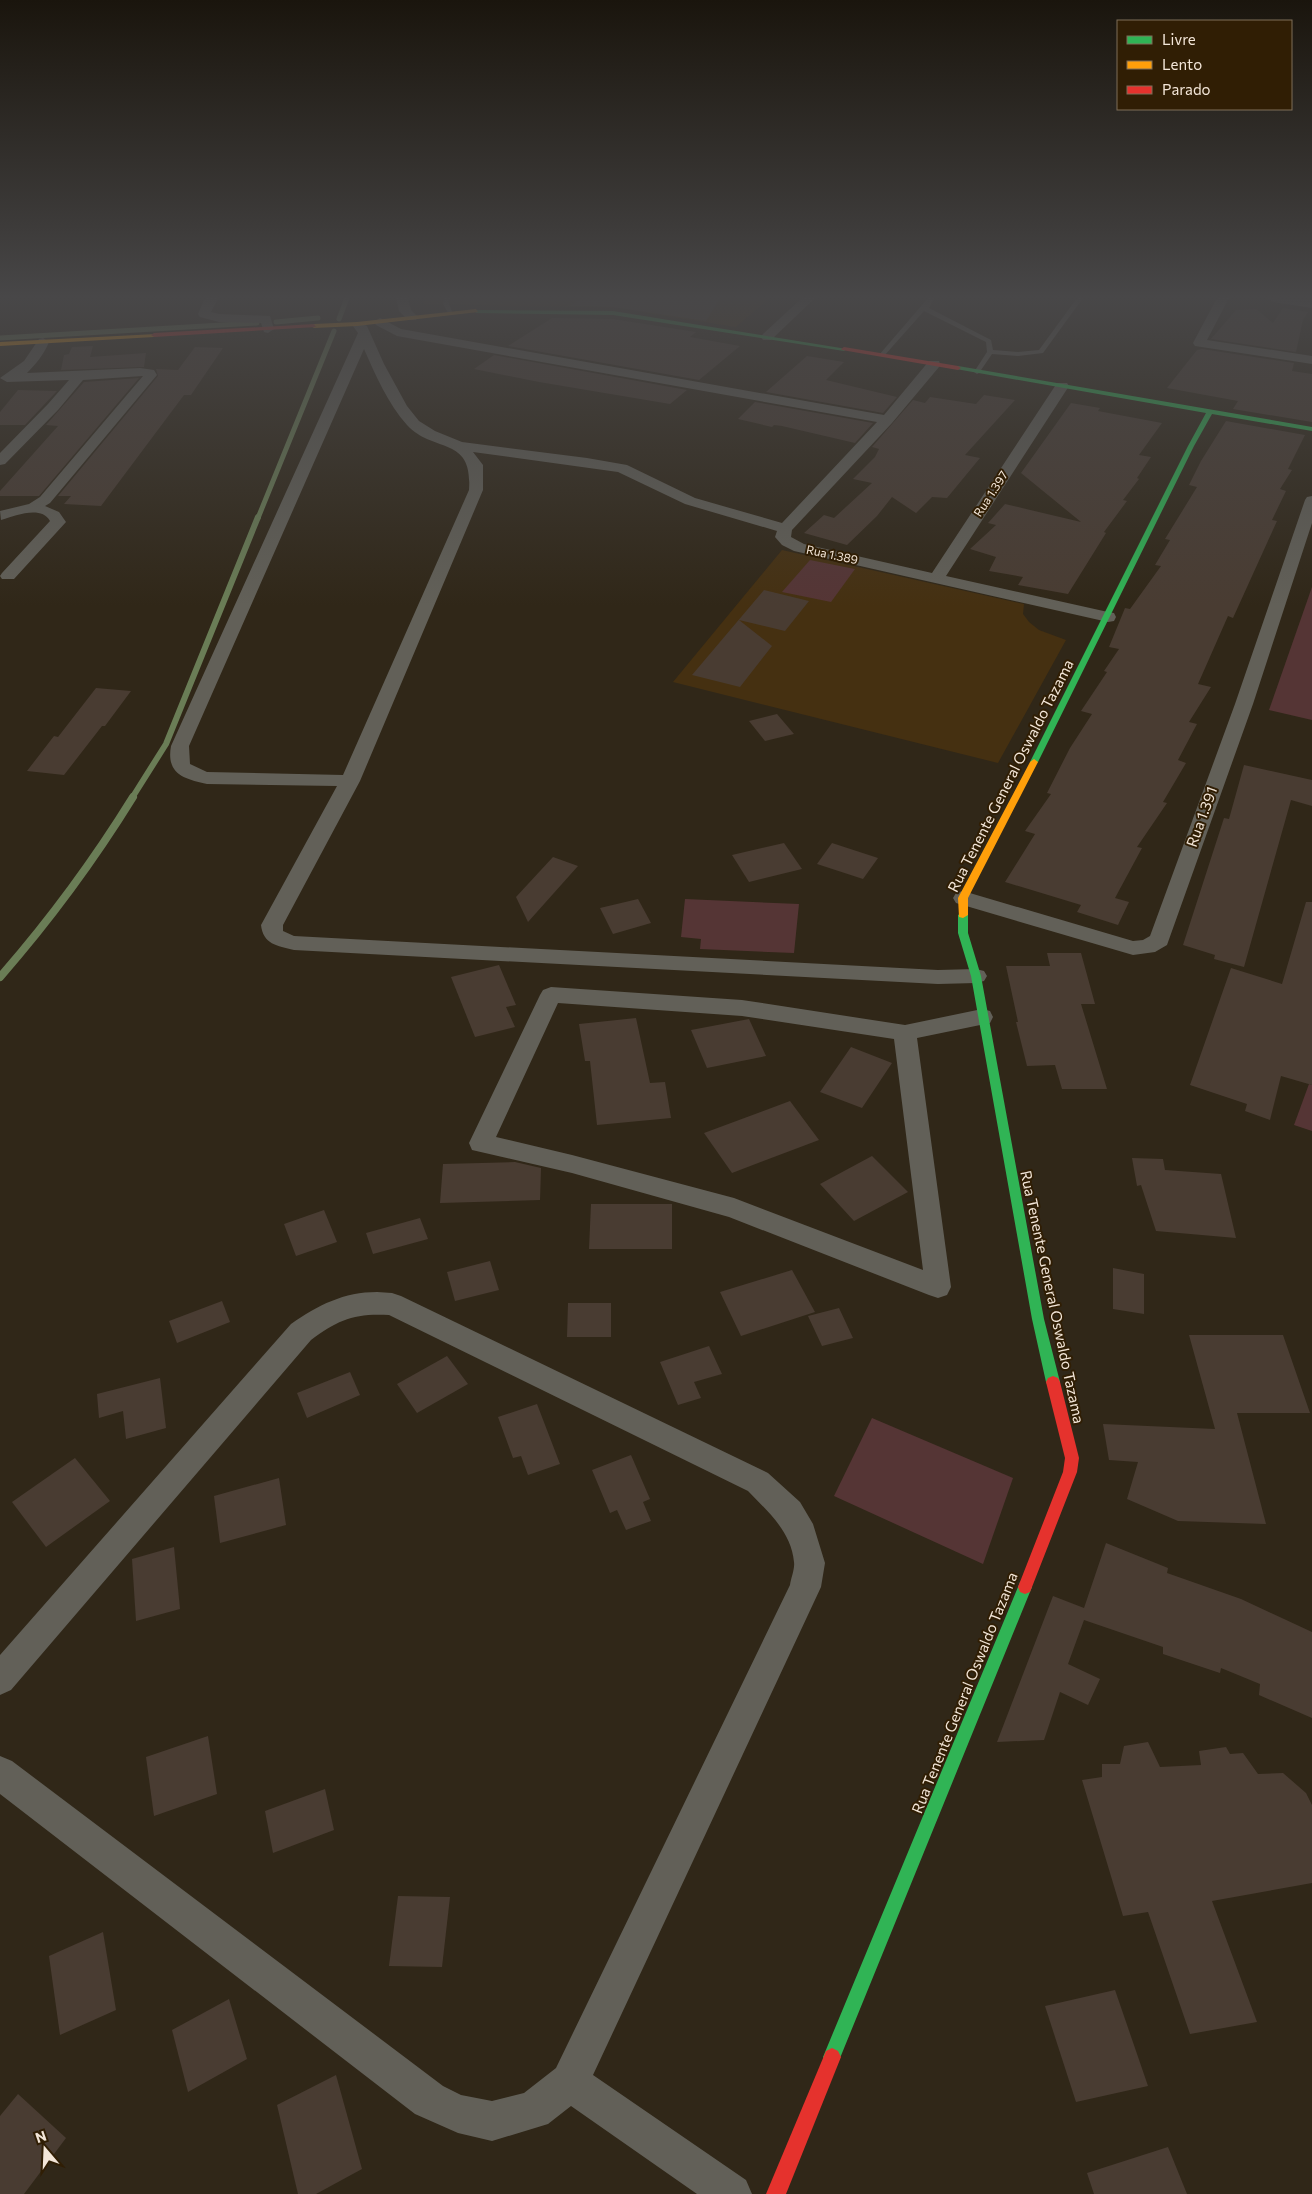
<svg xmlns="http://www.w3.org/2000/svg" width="1312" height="2194" font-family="Commissioner,sans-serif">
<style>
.built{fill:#453011}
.green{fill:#553535}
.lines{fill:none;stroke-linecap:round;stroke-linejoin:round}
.stream-far2{stroke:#6a7d56;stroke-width:5}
.stream-far1{stroke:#6a7d56;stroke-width:6}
.stream{stroke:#6a7d56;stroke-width:8}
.building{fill:#493c32}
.lane{fill:#626058;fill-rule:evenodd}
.street{fill:#626058;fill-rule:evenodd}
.fast{fill:#30b455;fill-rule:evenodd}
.slow{fill:#ff9f0a;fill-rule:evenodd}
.jam{fill:#e5322d;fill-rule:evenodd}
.labels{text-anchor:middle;stroke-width:4;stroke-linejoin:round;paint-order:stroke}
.far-street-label{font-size:12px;fill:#f3e6d8;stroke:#301e04}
.street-label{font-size:15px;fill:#f3e6d8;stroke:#301e04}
</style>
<rect width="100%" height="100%" fill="#302718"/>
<g class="built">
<path d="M425 298H769L736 327 646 313 630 308 424 304Z"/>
<path d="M782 550 1024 604 1023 614 1029 622 1039 630 1066 640 998 763 673 682Z"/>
</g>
<g class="green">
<path d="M810 560 855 569 831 602 782 592Z"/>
<path d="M1312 587V720L1269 710Z"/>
<path d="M685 899 799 904 794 953 700 949 701 939 681 937Z"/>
<path d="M1309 1084 1312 1085V1131L1294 1125Z"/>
<path d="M872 1418 1013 1478 983 1564 834 1496Z"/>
</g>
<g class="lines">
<g class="stream-far2">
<path d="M339 319 347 298"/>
<path d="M276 322 318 318"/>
<path d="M0 338 257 323"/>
<path d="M258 518 334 331"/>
</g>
<path class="stream-far1" d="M132 798 166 744 258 517"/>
<path class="stream" d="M0 977C49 921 94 860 133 797"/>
</g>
<g class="building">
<path d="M582 298H720L706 321 613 307 569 306Z"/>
<path d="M1283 308 1308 312 1303 320 1296 352 1211 339 1236 310 1256 309 1273 323Z"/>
<path d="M552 318 613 319 696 332 690 337 740 346 699 380 508 346Z"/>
<path d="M93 346 90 357 146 353 144 367 61 370 64 355 69 354 72 347Z"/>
<path d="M195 347 223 348 191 395H184L101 506 64 504 71 496H58L158 376 156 369 178 370Z"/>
<path d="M1202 349 1294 363 1292 371 1312 374V422L1233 409 1238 401 1167 388 1197 350Z"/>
<path d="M494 355 687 390 670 404 539 382 474 369Z"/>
<path d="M807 356 844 362 826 380 897 397 883 413 766 392Z"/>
<path d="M139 378 39 496H0V491L58 426 46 425 84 382Z"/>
<path d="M18 390 57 391 25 425H0V412Z"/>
<path d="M984 395 1015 400 965 455 980 458 947 498 932 497 916 513 892 497 877 516 847 545 804 533 824 515 834 518 872 483 853 479 875 457 879 449 872 447 913 400 925 403 930 397 976 404Z"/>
<path d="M755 402 873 423 855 443 782 426 774 425 772 427 738 419Z"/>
<path d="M1071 403 1100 408 1098 411 1162 423 1139 455 1151 457 1137 478 1139 479 1123 500 1127 501 1104 532 1106 533 1068 594 1018 585 1023 577 989 571 996 557 970 549 996 525 988 523 1005 504 1081 522 1021 473Z"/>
<path d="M1226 421 1305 435 1288 469 1292 470 1280 489 1286 491 1272 520 1277 521 1233 618 1228 616 1198 684 1211 687 1189 722 1197 724 1178 760 1186 763 1163 802 1167 803 1137 847 1142 848 1115 898 1129 902 1118 925 1077 912 1081 905 1005 882 1035 834 1025 831 1051 794 1047 793 1070 748 1092 714 1081 711 1107 672 1104 671 1119 649 1109 647 1125 608 1130 609 1161 566 1155 565 1170 540 1165 539 1197 487 1189 485 1201 461Z"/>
<path d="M764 590 809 601 785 631 739 620 772 646 740 687 692 675Z"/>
<path d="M96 688 131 691 105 726H102L64 775 27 771 54 736 58 737Z"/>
<path d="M777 714 794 734 765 741 749 721Z"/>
<path d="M1244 765 1312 780V806L1291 800 1244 967 1214 959 1215 955 1183 945 1224 818 1229 819Z"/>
<path d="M784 843 802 869 749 882 732 855Z"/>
<path d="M832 843 878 858 863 879 817 864Z"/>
<path d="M553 857 578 866 528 922 516 897Z"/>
<path d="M638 899 651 923 613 934 600 908Z"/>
<path d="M1306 902H1312V1085L1281 1076 1270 1120 1245 1111 1247 1104 1190 1085 1231 968 1282 984Z"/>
<path d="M1047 953H1081L1095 1004H1081L1107 1089H1062L1055 1065 1027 1066 1016 1022H1018L1006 966H1050Z"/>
<path d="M499 965 516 1005 506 1007 515 1027 475 1037 451 977Z"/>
<path d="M636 1018 650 1083 665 1082 671 1118 597 1125 590 1061H585L579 1024Z"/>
<path d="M749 1019 766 1056 707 1068 691 1030Z"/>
<path d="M851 1047 892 1063 862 1108 820 1092Z"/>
<path d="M790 1101 819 1140 732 1173 704 1133Z"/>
<path d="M872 1156 908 1192 854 1221 820 1184Z"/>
<path d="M1132 1158 1163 1159 1165 1170 1221 1174 1236 1238 1156 1231 1141 1185 1137 1186Z"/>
<path d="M515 1162 541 1168 540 1200 440 1203 443 1164Z"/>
<path d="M591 1204H672V1249H589Z"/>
<path d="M324 1210 337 1242 296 1256 284 1224Z"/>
<path d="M420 1218 428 1239 373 1254 366 1233Z"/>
<path d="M490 1261 499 1290 455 1301 447 1272Z"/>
<path d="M1113 1268 1144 1274V1314L1113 1309Z"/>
<path d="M792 1270 815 1312 741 1336 720 1292Z"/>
<path d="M222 1301 230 1322 177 1343 169 1321Z"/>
<path d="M568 1303H611V1337H567Z"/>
<path d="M839 1308 853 1338 822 1346 808 1316Z"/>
<path d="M1189 1335H1283L1310 1413H1237L1266 1524 1178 1521 1127 1499 1138 1462 1109 1460 1103 1424 1215 1429Z"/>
<path d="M709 1346 722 1374 694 1382 701 1398 678 1405 660 1362Z"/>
<path d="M447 1356 468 1384 417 1413 397 1384Z"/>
<path d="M350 1372 360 1395 307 1418 297 1393Z"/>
<path d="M160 1378 166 1428 126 1439 123 1411 99 1418 97 1394Z"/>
<path d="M537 1404 560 1464 528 1475 521 1456 513 1458 498 1417Z"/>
<path d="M631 1455 650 1499 643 1502 651 1521 626 1530 617 1510 610 1513 592 1470Z"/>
<path d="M75 1458 110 1501 46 1547 12 1502Z"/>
<path d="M279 1478 286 1525 220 1543 214 1496Z"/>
<path d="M1106 1543 1168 1568 1167 1573 1241 1599 1312 1632V1718L1259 1695 1260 1684 1221 1668 1220 1673 1163 1654V1647L1084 1620 1068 1664 1100 1679 1088 1705 1060 1692 1044 1740 997 1742 1053 1596 1084 1608Z"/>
<path d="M174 1547 180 1609 136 1621 132 1559Z"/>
<path d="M208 1736 217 1794 154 1816 146 1757Z"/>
<path d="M1148 1742 1160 1767 1201 1765 1199 1751 1226 1747 1230 1754 1243 1753 1258 1774 1283 1773 1306 1793 1312 1805V1883L1212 1901 1257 2022 1190 2034 1148 1912 1123 1916 1082 1780 1102 1777V1764H1120L1124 1746Z"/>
<path d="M325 1789 334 1830 273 1853 265 1811Z"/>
<path d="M398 1896 450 1897 442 1967 389 1966Z"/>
<path d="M103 1932 116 2010 60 2035 49 1956Z"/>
<path d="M1115 1990 1148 2086 1076 2102 1045 2006Z"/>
<path d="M229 1999 247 2059 188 2092 172 2030Z"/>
<path d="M336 2075 362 2169 316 2194H298L277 2105Z"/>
<path d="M18 2094 66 2138 24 2194H0V2116Z"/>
<path d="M1168 2147 1187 2194H1094L1087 2173Z"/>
</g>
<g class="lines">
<g class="lane">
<path d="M444 298H450L449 304 453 314 448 313 443 304Z"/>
<path d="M928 298H934L929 308 991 340 993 350 1018 352 1039 350 1077 298H1083L1043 353 1018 356 992 354 979 373 977 374 974 372 987 352 986 342 924 311 884 356 879 355Z"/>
</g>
<g class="street">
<path d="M205 298H218L211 312 219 314 270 316 274 329 268 333 264 332 261 323 219 322 200 317 198 314Z"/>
<path d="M396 298H408L411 310 418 317 416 320H408L399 311Z"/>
<path d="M802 298H815L771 340H763L761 337 763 334Z"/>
<path d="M1217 298H1229L1207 340 1312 356V364L1195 346 1193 343Z"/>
<path d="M1267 298 1312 300V308L1273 302Z"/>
<path d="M380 318 401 329 884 415 929 361H939L940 364 939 367 892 423 792 530 791 537 804 544 932 573 1057 383H1067L1069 386 946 576 1108 612 1114 613 1116 617 1114 621 1108 622 794 551 782 545 775 537 777 531 685 504 618 472 473 452 483 465V490L360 781 283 925V931L294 936 938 970 976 969 984 971 987 976 984 981 976 983 938 984 294 950C277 946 263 944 261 925L337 786 207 784C184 779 166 774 171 746L358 333 353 326 355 323 359 322 367 326 384 364 407 406 419 421 435 431 462 442 587 458 627 465 695 498 782 523 877 422 397 336 376 325 374 322ZM364 349C375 374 388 404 407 425 434 454 473 435 469 490L343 775 207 772 190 764 189 746Z"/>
<path d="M43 338 49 342C44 354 36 364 27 373L140 368 154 370 157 375 50 503 45 506 59 512 66 522 14 579H2L0 576 2 573 50 521C41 505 15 516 1 520L0 511 29 504 40 497 143 376 83 380 58 410 5 464 0 465V453L48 404 69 380 7 382 0 378 24 361 39 339Z"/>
<path d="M1312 496V523L1253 704 1167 945 1155 952 1133 955 956 903 953 898 956 893 963 891 1133 941 1143 940 1150 936 1235 704 1305 500 1307 497Z"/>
<path d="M551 987 742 1000 905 1025 982 1009 990 1011 993 1017 990 1023 917 1038 951 1287 947 1295 938 1298 929 1295 729 1217 572 1173 472 1150 469 1143 540 995 543 990ZM558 1003 742 1016 894 1039 923 1270 734 1198 572 1155 496 1137Z"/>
<path d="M377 1292 392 1293 401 1296 768 1473 800 1502 813 1524 825 1563 821 1587 593 2075 746 2180 752 2194H697L571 2106 548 2124 492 2141 458 2133 415 2114 0 1794V1756L12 1761 443 2086 461 2095 492 2101 524 2093 556 2068 790 1585C791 1578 795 1569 794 1562 791 1531 768 1512 748 1491L389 1315C354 1313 338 1320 311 1340L11 1690 0 1695V1655L291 1324C318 1305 344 1292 377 1292Z"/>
</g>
<g class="fast">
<path d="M474 310 613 311 847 349 844 351 613 315 476 313Z"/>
<path d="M958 366 1312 427V431L1212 414 1194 446 1038 762 1034 765 1030 762 1188 446 1206 413 956 369 955 368Z"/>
<path d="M963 912 968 915V933L981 976 1044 1319 1060 1382 1058 1386 1053 1388 1048 1386 1046 1382 1032 1319 971 976 958 933V915Z"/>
<path d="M1025 1580 1030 1582 1032 1587 838 2063 832 2066 826 2063 823 2057 1018 1587 1020 1582Z"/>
</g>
<g class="slow">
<path d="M476 309 478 312 357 326 314 328 311 326 314 324 357 322Z"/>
<path d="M156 334 157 335 154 337 0 346V342Z"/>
<path d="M1034 759 1038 762 968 898V915L963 918 959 917 958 898 1030 762Z"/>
</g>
<g class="jam">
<path d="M314 324 316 327 154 337 151 335 154 333Z"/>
<path d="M844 347 958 366 961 368 958 370 842 350 841 349Z"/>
<path d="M1053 1376 1058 1378 1060 1382 1079 1458 1077 1472 1032 1587 1030 1592 1025 1594 1020 1592 1018 1587 1063 1472 1065 1458 1046 1382 1048 1378Z"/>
<path d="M832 2048 838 2051 841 2057 786 2194H766L826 2051Z"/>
</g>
</g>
<linearGradient id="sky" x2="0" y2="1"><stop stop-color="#1a150d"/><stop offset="0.49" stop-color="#484748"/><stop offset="1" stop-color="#484748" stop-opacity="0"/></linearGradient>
<rect width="1312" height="606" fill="url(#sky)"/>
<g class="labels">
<g class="far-street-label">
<text transform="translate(991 494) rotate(-57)" y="4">Rua 1.397</text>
<text transform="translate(832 555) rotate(12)" y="4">Rua 1.389</text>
</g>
<g class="street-label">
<text transform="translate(1011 776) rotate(-63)" y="5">Rua Tenente General Oswaldo Tazama</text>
<text transform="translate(1202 817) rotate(-70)" y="5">Rua 1.391</text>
<text transform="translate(1052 1297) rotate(78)" y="5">Rua Tenente General Oswaldo Tazama</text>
<text transform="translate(965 1693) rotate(-68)" y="5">Rua Tenente General Oswaldo Tazama</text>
</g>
</g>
<rect x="1117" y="20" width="175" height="90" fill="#301e04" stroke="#7e6e59"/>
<rect x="1127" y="36" width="25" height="8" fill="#30b455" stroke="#7e6e59"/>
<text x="1162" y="45" font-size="15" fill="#f3e6d8">Livre</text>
<rect x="1127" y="61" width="25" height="8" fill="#ff9f0a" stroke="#7e6e59"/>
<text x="1162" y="70" font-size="15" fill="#f3e6d8">Lento</text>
<rect x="1127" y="86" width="25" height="8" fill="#e5322d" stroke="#7e6e59"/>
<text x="1162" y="95" font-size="15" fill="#f3e6d8">Parado</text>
<g transform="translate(45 2149) rotate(341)" stroke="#301e04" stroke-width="4" paint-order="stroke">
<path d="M0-4L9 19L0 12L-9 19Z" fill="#f3e6d8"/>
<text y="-8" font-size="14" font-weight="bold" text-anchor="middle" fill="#f3e6d8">N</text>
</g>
</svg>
